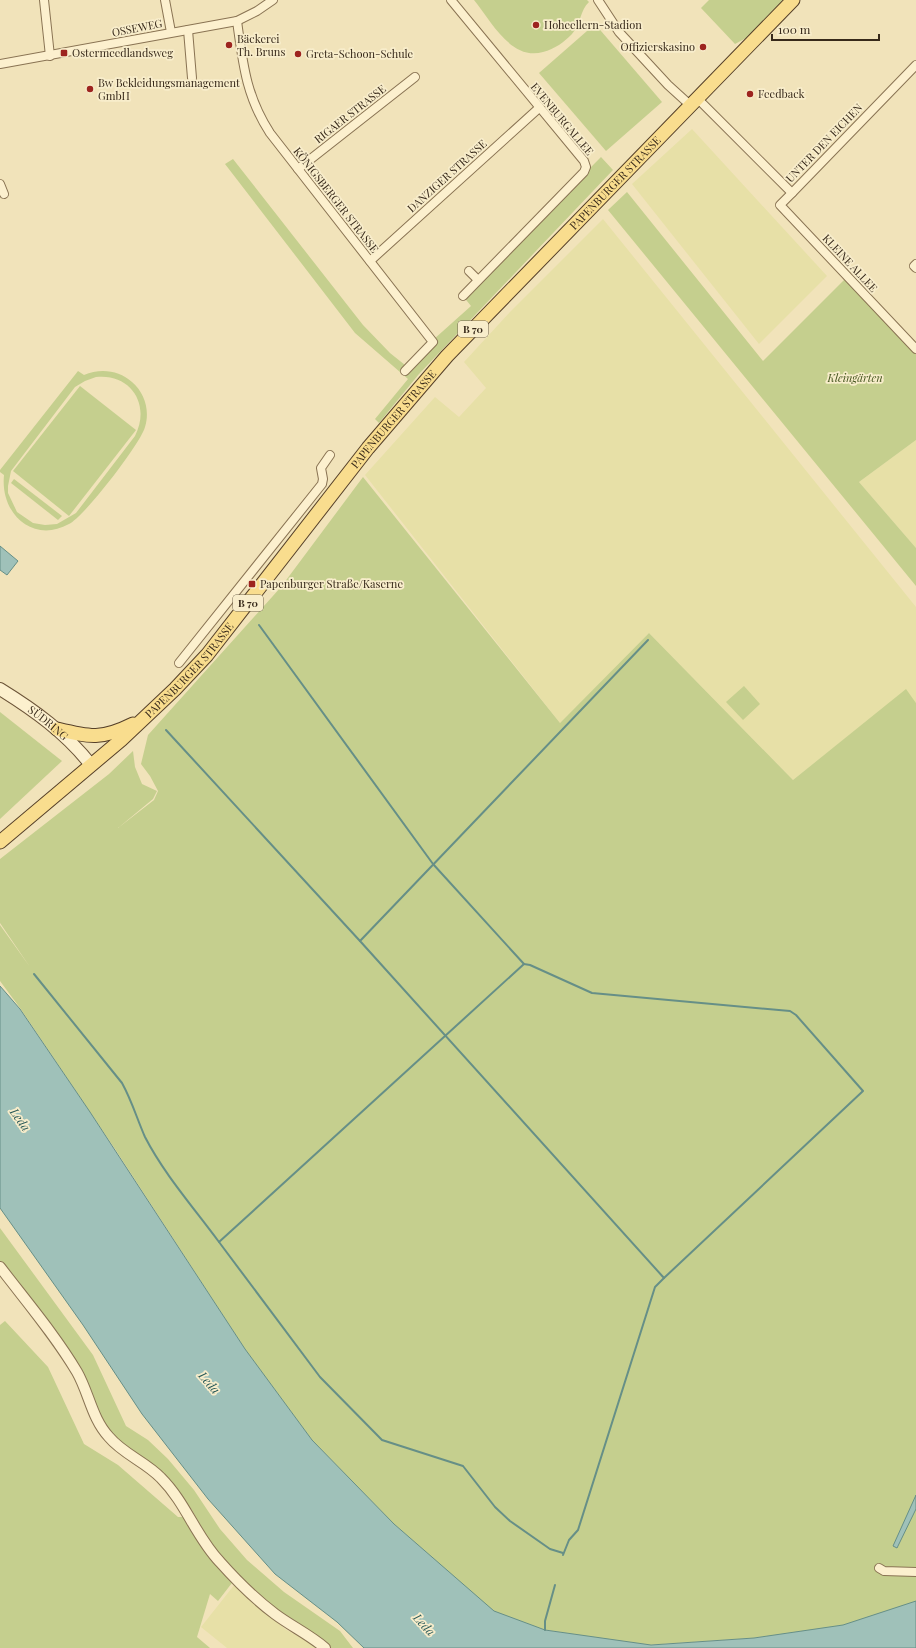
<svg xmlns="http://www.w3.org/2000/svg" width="916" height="1648" font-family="'Playfair Display',serif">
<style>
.farmland{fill:#e7e0a7}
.green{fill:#c5cf8e;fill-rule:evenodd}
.water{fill:#9fc1b9;stroke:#668f87}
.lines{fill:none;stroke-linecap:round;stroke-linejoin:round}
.stream{stroke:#668f87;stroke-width:2}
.minor-casing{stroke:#897353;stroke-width:10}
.tertiary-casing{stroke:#897353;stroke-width:12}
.secondary-casing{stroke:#6b5337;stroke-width:14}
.primary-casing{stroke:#564029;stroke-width:15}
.minor{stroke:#fcf0ce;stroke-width:8}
.tertiary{stroke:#fcf0ce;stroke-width:10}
.secondary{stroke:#fcf0ce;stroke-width:12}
.primary{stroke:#f9dd8e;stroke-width:13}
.poi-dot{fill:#9d241f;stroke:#f8edcb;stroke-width:1.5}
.labels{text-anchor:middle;stroke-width:3.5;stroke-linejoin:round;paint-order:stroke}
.shield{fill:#f8edcb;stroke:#71644f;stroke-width:1}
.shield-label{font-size:10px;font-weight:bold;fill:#37291a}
.poi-label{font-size:11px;fill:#37291a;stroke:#f8edcb;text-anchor:start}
.street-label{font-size:11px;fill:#37291a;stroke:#f8edcb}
.park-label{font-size:11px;font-style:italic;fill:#45551f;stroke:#f8edcb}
.water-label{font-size:12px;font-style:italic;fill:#275857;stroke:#f8edcb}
</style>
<rect width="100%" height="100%" fill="#f1e3ba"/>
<g class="farmland">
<path d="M692 129 827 276 759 344 632 184Z"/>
<path d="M603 219 916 607V703L906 690 793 780 649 633 560 723 365 475 435 397 459 417 486 388 464 362 510 312Z"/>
<path d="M916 440V548L859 482Z"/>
<path d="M235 1584 285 1629 319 1648H227L201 1627Z"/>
</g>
<g class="green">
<path d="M474 0H587L589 2C580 10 581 24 572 34 564 42 555 49 543 52 511 61 491 21 474 0Z"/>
<path d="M709 0H785L748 37 735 44 701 8Z"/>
<path d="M595 24 662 102 606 151 539 73Z"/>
<path d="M601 157 613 170 419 374 379 423 375 419 408 379 355 333 225 164 233 159 363 325 390 353 405 365 471 306 463 296Z"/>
<path d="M627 192 763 361 845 279 916 354V440L859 482 916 548V586L608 210Z"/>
<path d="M78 371 84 375C100 368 119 370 132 382 145 393 150 411 145 427 141 443 84 517 69 524 33 544 0 514 4 475L0 472V470ZM96 377C131 373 151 405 135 436L76 513 57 524 45 525 33 523 17 512 8 493V486L11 471 75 387 85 381Z"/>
<path d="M80 386 136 430 69 516 13 471Z"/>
<path d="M363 477 560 723 649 633 793 780 906 689 916 703V1602L848 1625 754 1638 647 1645 545 1630 495 1613 394 1524 312 1440 245 1349 115 1149 20 1008 0 981V925L30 967 0 923V859L109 774 133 751 135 767 142 784 157 791 153 799 118 828 154 800 158 791 150 776 141 764 148 735 281 587Z"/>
<path d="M14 479 62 516 58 520 11 483Z"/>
<path d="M744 686 760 704 743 720 726 702Z"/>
<path d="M0 712 62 761 0 819Z"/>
<path d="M0 1228 93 1355 126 1426 148 1440 168 1459 194 1490 220 1529 247 1560 284 1592 340 1631 353 1648H330L273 1610 213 1548 192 1510 180 1494 110 1435 92 1397 28 1301 0 1261Z"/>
<path d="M5 1321 48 1367 84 1444 118 1465 178 1517H185L235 1579 218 1601 210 1594 197 1637 210 1648H0V1325Z"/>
</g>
<g class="water">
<path d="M0 546 18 561 7 575 0 570Z"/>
<path d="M0 986 20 1009 90 1112 245 1349 312 1440 394 1524 494 1611 545 1630 651 1645 754 1638 843 1625 916 1601V1648H364L337 1622 275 1574 208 1499 142 1414 83 1325 0 1208Z"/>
<path d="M916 1495V1509L897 1548 893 1546Z"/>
</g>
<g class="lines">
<g class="stream">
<path d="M259 625 433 864 524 964 530 965 592 993 790 1011 796 1015 863 1091 664 1278"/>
<path d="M166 730 360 941"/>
<path d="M34 974 122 1083C132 1101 137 1119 145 1137 164 1174 194 1208 219 1242L524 964"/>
<path d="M219 1242 320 1377 382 1440 463 1466 495 1507 510 1521 550 1549 563 1553"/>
<path d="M563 1555 569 1540 578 1530 655 1287 664 1278 360 941 648 640"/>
<path d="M545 1630V1621L555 1585"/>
</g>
<defs>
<g id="minor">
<path d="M44 0 50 56"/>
<path d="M165 0 171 32"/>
<path d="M451 0 584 161 586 167 584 172 463 296"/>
<path d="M598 0 619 32 668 85 690 105"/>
<path d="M237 21C243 64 246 96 270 133L433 342 405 371"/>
<path d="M188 30 192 78"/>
<path d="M0 64 237 21 257 11 273 0"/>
<path d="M697 98 792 193 916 65"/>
<path d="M298 169 415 77"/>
<path d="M0 184 4 194"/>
<path d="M792 193 780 205 916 349"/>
<path d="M370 261 539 108"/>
<path d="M916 264 914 266 916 268"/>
<path d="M469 271 478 280"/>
<path d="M179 663 322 484 323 479 321 468 330 455"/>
<path d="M879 1568 884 1571 916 1572"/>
</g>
<path id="tertiary" d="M0 1267C26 1301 55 1335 77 1372 89 1393 92 1419 109 1437 123 1454 146 1462 161 1478 186 1503 196 1537 220 1562 236 1580 255 1599 275 1614 291 1626 310 1635 325 1648"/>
<g id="secondary">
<path id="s1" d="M0 689C34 710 66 733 91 765"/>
</g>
<g id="primary">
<path d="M57 729C90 737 101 740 133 724"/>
<path id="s2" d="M0 842 121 740 175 689 207 655 368 448 447 356 793 0"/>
</g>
</defs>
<use href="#minor" class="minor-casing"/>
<use href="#tertiary" class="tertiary-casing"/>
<use href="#secondary" class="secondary-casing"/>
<use href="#primary" class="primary-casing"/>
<use href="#minor" class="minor"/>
<use href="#tertiary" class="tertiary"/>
<use href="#secondary" class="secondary"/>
<use href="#primary" class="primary"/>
</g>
<g class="poi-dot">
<circle cx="536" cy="25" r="4"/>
<circle cx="229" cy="45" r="4"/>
<circle cx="703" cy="47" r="4"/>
<rect x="60" y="49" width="8" height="8" rx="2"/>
<circle cx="298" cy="54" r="4"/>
<circle cx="90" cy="89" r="4"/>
<circle cx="750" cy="94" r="4"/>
<rect x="248" y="580" width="8" height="8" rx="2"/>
</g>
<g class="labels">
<g class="shield">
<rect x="458" y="321" width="30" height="16" rx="3"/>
<rect x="233" y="595" width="30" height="16" rx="3"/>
</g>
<g class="shield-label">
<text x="473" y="333">B 70</text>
<text x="248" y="607">B 70</text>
</g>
<g class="poi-label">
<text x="544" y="29">Hoheellern-Stadion</text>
<text x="237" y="43">Bäckerei<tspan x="237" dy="13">Th. Bruns</tspan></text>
<text x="695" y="51" text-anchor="end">Offizierskasino</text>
<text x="72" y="57">Ostermeedlandsweg</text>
<text x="306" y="58">Greta-Schoon-Schule</text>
<text x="98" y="87">Bw Bekleidungsmanagement<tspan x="98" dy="13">GmbH</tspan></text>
<text x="758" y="98">Feedback</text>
<text x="260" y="588">Papenburger Straße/Kaserne</text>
</g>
<g class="street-label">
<text transform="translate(137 28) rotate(-11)" y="4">OSSEWEG</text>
<text transform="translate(350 114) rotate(-38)" y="4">RIGAER STRASSE</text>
<text transform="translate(562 119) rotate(50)" y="4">EVENBURGALLEE</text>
<text transform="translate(824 143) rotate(-46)" y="4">UNTER DEN EICHEN</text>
<text transform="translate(447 176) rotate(-42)" y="4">DANZIGER STRASSE</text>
<text dy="4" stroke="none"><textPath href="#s2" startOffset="904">PAPENBURGER STRASSE</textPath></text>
<text transform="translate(336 200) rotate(52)" y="4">KÖNIGSBERGER STRASSE</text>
<text transform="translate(850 263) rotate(47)" y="4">KLEINE ALLEE</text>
<text dy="4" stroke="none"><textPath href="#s2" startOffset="580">PAPENBURGER STRASSE</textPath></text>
<text dy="4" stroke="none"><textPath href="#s2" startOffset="256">PAPENBURGER STRASSE</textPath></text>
<text dy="4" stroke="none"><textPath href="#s1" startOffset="59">SÜDRING</textPath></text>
</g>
<g class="park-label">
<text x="855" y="382">Kleingärten</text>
</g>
<g class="water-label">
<text transform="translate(20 1120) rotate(55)" y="4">Leda</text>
<text transform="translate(209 1383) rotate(49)" y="4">Leda</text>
<text transform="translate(424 1625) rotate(47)" y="4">Leda</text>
</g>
</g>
<path d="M772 34v6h107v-6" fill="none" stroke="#37291a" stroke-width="2"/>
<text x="778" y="34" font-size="12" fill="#37291a" stroke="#f8edcb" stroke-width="3" paint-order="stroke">100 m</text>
</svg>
